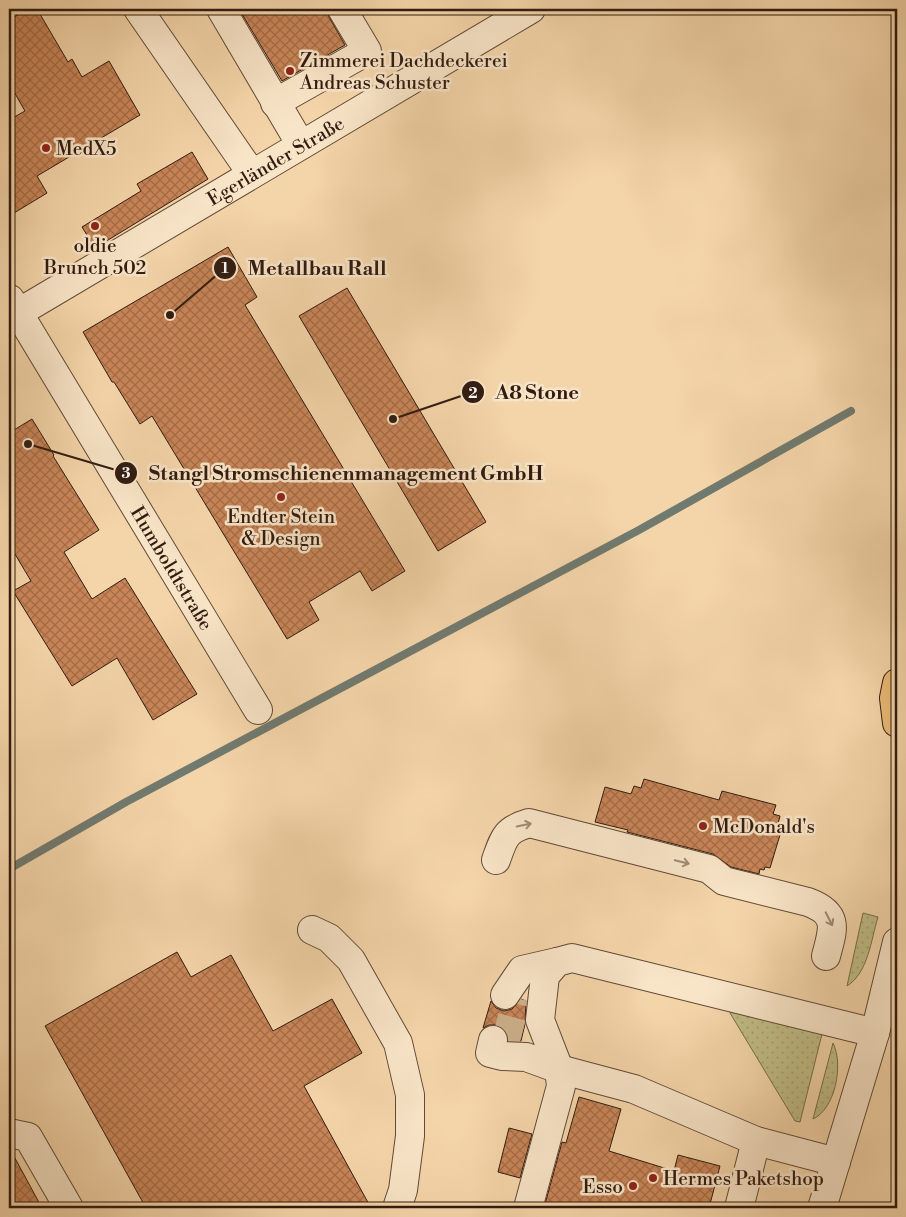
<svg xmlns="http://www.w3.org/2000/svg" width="906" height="1217" font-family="'Libre Bodoni',serif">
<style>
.grass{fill:url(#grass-dots);stroke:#786c4b}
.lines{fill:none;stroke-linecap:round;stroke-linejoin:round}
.stream{stroke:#717a6f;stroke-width:8}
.building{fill:url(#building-cross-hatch);stroke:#311c11}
.minor-tunnel{stroke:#cdb08b;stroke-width:28;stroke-dasharray:28 14;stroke-linecap:butt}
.minor-casing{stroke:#624a37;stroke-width:30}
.major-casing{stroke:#311c11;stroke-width:30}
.minor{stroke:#f8e4c7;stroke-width:28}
.major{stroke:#eaba74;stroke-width:28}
.oneway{stroke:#9e8a75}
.poi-dot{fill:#8f2418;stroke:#f8e4c7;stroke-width:2}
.labels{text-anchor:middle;stroke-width:5;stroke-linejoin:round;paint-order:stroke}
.poi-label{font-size:19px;fill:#311c11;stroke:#f8e4c7;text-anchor:start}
.street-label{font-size:19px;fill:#311c11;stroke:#f8e4c7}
.leader{fill:none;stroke:#311c11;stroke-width:2}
.callout-dot{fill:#311c11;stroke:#f8e4c7;stroke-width:2}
.mark-label{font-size:15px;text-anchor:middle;font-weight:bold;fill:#fff}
.callout-label{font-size:20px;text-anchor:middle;font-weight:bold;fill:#311c11;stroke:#f8e4c7;stroke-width:5;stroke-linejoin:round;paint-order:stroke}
</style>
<defs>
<pattern id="grass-dots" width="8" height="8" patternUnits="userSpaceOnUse" patternTransform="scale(1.25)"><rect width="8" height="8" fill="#c0bc85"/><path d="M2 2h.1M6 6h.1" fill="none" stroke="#a5a172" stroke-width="1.8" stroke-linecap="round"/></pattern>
<pattern id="building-cross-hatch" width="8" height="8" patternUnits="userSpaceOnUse" patternTransform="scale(1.25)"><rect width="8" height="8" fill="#c98558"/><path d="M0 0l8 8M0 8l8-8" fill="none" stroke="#a46c47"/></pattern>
</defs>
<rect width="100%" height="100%" fill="#f4d5a9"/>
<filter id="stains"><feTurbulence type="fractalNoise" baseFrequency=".004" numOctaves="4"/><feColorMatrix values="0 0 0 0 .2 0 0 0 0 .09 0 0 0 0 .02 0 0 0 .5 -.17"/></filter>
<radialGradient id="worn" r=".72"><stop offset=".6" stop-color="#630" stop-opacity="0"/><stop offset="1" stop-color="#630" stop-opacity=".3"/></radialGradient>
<g class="grass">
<path d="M863 913 878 917C871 940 868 973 847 986Z"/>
<path d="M731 1010 822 1034 800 1122 795 1121 730 1013Z"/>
<path d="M833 1043C844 1065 835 1109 813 1119Z"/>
</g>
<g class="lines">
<path class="stream" d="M9 869 126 802 639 530 851 411"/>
</g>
<g class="building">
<path d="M28 9H37L68 62 72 59 82 77 109 61 140 115 37 176 47 193 9 216V120L25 111 9 83V20Z"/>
<path d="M239 9H326L329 17 345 45 282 81Z"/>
<path d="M192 152 208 179 95 248 82 227 141 191 137 184Z"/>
<path d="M228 247 257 297 245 305 405 571 372 591 360 571 309 602 319 620 287 639 152 416 140 424 114 382H112L83 332Z"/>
<path d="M347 288 486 522 438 551 299 316Z"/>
<path d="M32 419 54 455 53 456 99 530 64 552 92 599 125 578 197 694 153 720 117 658 72 686 13 591 31 581 9 544V433Z"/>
<path d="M644 779 719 800 722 791 776 805 773 814 780 816 778 824 783 825 770 868 765 867 764 870 760 869 759 874 731 867 713 854 627 832 628 830 595 822 605 787 631 794 634 786 641 788Z"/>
<path d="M177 952 191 977 231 955 273 1031 332 999 362 1053 304 1086 371 1208H146L45 1026Z"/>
<path d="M521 999 526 1001 525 1024 521 1041H508V1035L504 1029 497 1025H489L483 1028 491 1001 496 1008 504 1011 512 1009Z"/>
<path d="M579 1097 621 1109 609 1151 674 1171 678 1155 720 1166 709 1208H544L562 1142 566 1143Z"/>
<path d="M509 1128 532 1134 520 1178 498 1172Z"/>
<path d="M9 1149H10L42 1208H9Z"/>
</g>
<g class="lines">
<path class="minor-tunnel" d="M505 1044 517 998"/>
<defs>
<g id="minor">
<path d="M138 9 252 174"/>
<path d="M221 9 301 145"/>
<path d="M275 103 367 51 342 9"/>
<path id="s1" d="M10 299 258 710"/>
<path id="s2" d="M18 313 531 9"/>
<path d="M496 860C504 838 505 830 529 823L709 869 724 881 808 902C840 914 833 929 826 956"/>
<path d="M312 930 329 938 351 960 398 1043 410 1095V1136L403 1190 397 1208"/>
<path d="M505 995 522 970 557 962"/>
<path d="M493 1040 490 1053 502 1056 526 1057 559 1069 634 1089 756 1141 836 1162"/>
<path d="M9 1133 28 1137 69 1208"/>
<path d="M528 1208 561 1086 559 1069 540 1020 545 976 557 962 572 958 875 1033"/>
<path d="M739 1208 756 1141"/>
<path d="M822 1208 875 1033 897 942"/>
</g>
<path id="major" d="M897 683 894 698 897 723"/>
</defs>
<use href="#minor" class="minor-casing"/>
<use href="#major" class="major-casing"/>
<use href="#minor" class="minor"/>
<use href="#major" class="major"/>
</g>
<defs><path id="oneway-shaft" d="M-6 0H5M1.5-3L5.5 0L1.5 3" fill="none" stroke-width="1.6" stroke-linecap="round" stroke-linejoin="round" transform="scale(1.25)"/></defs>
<g class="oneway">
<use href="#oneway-shaft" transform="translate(524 825) rotate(-11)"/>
<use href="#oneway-shaft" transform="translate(682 862) rotate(14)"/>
<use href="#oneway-shaft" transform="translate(829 919) rotate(63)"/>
</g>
<g class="poi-dot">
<circle cx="290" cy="71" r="5"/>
<circle cx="46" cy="148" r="5"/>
<circle cx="95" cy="226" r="5"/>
<circle cx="281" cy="497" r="5"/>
<circle cx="703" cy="826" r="5"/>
<circle cx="653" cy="1178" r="5"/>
<circle cx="633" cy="1186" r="5"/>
</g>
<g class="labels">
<g class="poi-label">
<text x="300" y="67">Zimmerei Dachdeckerei<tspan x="300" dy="22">Andreas Schuster</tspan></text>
<text x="56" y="155">MedX5</text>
<text x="95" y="252" text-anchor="middle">oldie<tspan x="95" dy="22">Brunch 502</tspan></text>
<text x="281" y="523" text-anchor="middle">Endter Stein<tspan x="281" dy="22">&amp; Design</tspan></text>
<text x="713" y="833">McDonald's</text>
<text x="663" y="1185">Hermes Paketshop</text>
<text x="623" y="1193" text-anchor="end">Esso</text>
</g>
<g class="street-label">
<text dy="7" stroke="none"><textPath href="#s2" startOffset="299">Egerländer Straße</textPath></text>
<text dy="7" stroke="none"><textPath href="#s1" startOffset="314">Humboldtstraße</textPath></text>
</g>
</g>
<path class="leader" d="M170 315L225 268M393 419L473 392M28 444L126 473"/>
<g class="callout-dot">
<circle cx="170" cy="315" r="5"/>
<circle cx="393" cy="419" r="5"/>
<circle cx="28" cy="444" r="5"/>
<circle cx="225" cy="268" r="12"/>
<circle cx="473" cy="392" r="12"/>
<circle cx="126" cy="473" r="12"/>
</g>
<g class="mark-label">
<text x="225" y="273">1</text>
<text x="473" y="398">2</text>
<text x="126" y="478">3</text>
</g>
<g class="callout-label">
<text x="317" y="275">Metallbau Rall</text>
<text x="537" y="399">A8 Stone</text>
<text x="346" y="480">Stangl Stromschienenmanagement GmbH</text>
</g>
<rect width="906" height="1217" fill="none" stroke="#f4d5a9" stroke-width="30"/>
<rect x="10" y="10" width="886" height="1197" fill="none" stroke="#311c11" stroke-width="2.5"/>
<rect x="15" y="15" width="876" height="1187" fill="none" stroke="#311c11"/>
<rect width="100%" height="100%" filter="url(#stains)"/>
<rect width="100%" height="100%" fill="url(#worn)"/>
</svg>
